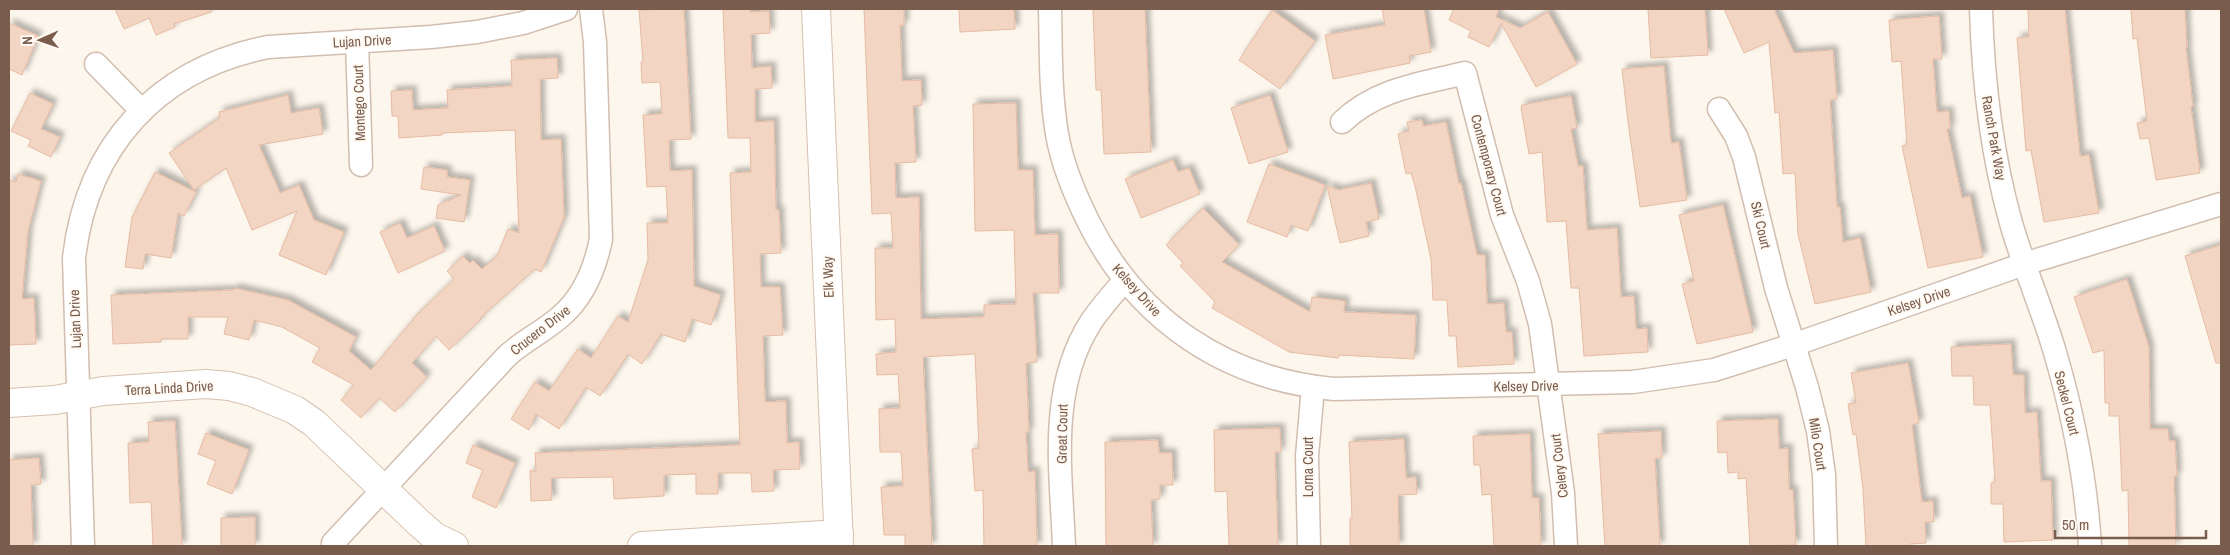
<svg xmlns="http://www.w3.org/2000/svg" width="2230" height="555" font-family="'Archivo Narrow',sans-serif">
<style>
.building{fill:#f3d5c3;stroke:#e6bba3;filter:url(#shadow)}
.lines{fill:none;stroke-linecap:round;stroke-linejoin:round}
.street-casing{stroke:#d1beb0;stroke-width:25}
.secondary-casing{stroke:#d6c0b0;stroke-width:30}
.street{stroke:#fff;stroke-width:22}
.secondary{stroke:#fff;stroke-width:28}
.labels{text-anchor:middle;stroke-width:4;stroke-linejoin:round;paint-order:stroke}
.street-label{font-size:14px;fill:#7a5c4d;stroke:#fffaf3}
</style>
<defs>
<filter id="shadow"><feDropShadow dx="4.5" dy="-4.5" stdDeviation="2.5" flood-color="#0004"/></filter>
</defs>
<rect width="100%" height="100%" fill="#fdf6ec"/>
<g class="building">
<path d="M115 9H211V12L174 24 175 27 156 35 149 18 124 29Z"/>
<path d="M684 9 691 139 669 140 670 171 692 170 694 286 721 295 711 325 692 319 685 342 661 334 642 364 628 354 600 396 586 387 559 429 536 414 529 430 511 419 535 382 549 391 578 349 591 358 618 316 628 322 648 260 647 223H668L666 186 647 187 643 115 662 114 660 82 642 83 641 62H643L639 10Z"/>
<path d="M723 9H750V12L769 11 770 33 751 34 752 68 771 66 772 88 755 89V122L774 121 776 210H779L781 253 760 254 761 287H780L783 335 763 336 765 402 786 401 787 443 799 442 800 469 773 470 774 491 752 492 751 473H718V494H696V474L664 475V496L614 499 613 477 551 478 552 500 531 501 530 470 536 472 535 453 740 445 730 173 751 172 750 138H728Z"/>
<path d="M864 9H904V25H900L902 81 921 80 922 105 913 106 916 162 895 163 896 198 919 197 921 319 984 317V305L1016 304 1014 230 975 231 973 104 1016 103 1018 170H1033L1035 235 1058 234 1059 293H1033L1037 362 1026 363 1029 432H1026L1028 472 1035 471 1037 546H984L983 490 975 491 972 449 979 448 975 354 923 357 932 546H905V535H884L881 487 903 486 901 452H880L879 409 900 408 898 374 877 375 876 354 896 352 895 319 876 320 875 248H893L891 213 872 214Z"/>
<path d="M959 9H1014L1015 29 960 32Z"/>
<path d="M1093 9H1145L1151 152 1104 154 1101 90H1096Z"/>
<path d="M1382 9H1424L1431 52 1409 56 1410 63 1333 79 1325 35 1385 25Z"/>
<path d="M1454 9H1499L1496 17 1520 28 1548 12 1577 64 1536 87 1501 23 1489 47 1468 37 1471 31 1449 20Z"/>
<path d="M1648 9H1705L1708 55 1651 58Z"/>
<path d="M1724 9H1774L1794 53 1833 50 1837 99 1830 100 1837 207H1840L1843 242 1860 238 1871 292 1815 304 1798 234 1795 173 1783 174 1779 112 1775 113 1769 42 1744 53Z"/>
<path d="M2028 9H2065L2080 156 2089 155 2099 213 2044 222 2031 150 2026 151 2017 38 2029 37Z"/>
<path d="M2131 9H2185L2187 48H2186L2193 106 2191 107 2200 173 2156 180 2149 138 2140 139 2137 123 2147 121 2137 38 2133 39Z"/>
<path d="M1272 10 1315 41 1280 89 1239 60Z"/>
<path d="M1939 16 1942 59H1933L1937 112 1949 111 1950 129H1947L1962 198 1970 196 1983 257 1928 268 1902 146 1907 145 1901 61 1892 62 1889 20Z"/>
<path d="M9 23 38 36 22 75 9 69Z"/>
<path d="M557 58 558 78 540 79 541 140 561 139 564 217 541 272 535 269 480 318 481 319 449 350 436 336 412 363 427 377 395 412 379 398 361 418 341 400 354 385 312 362 320 348 282 327 254 320 249 340 224 334 228 317H188V339H161V342L113 344 111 295 234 290 235 288 288 300 356 337 349 351 371 370 416 316 454 279 447 271 463 256 470 263 473 260 482 269 497 256 508 229 519 233 515 130 442 133V135L399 138 398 116H392L391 91 412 90 413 110 448 108 447 90 512 86 511 60Z"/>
<path d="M1664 66 1671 143 1679 142 1687 200 1640 207 1628 122 1622 69Z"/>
<path d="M30 93 53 104 41 129 60 137 51 157 28 146 31 140 11 131Z"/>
<path d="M288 95 291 113 319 108 323 134 259 145 280 193 299 185 314 220 344 232 326 275 279 255 297 211 252 230 226 168 194 190 169 153 220 118 219 112Z"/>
<path d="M1270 95 1288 152 1249 164 1231 108Z"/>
<path d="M1571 96 1577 128 1571 129 1578 166H1583L1587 230 1617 228 1621 297 1634 296 1636 329 1647 328 1648 352 1584 356 1579 288H1571L1566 221 1547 222 1542 152 1529 154 1521 108 1522 105Z"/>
<path d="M1422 120 1423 126 1446 122 1459 184 1461 183 1477 255H1485L1487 304 1504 303 1506 332H1512L1514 364 1458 367 1456 336H1449L1447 300H1433L1431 259 1415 186 1411 173 1406 174 1398 134 1409 131 1407 122Z"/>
<path d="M1173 160 1178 172 1189 168 1200 194 1141 218 1125 179Z"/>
<path d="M1269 164 1325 185 1308 231 1291 225 1287 237 1247 222Z"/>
<path d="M424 167 447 170V177L470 180 464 222 436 218 438 205 461 195 421 189Z"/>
<path d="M155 172 196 192 184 216 178 213 171 258 145 254 143 269 125 267 132 217Z"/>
<path d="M18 174 41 181 28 231 22 299 34 298 36 344 9 345V180L16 182Z"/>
<path d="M1371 183 1379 219 1366 222 1369 236 1340 243 1327 186 1339 190Z"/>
<path d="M1723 205 1753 332 1697 344 1682 284 1694 281 1679 215Z"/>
<path d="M1203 208 1239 245 1222 262 1310 312 1312 297 1345 301 1344 312 1416 315 1414 359 1339 355 1338 358 1289 352 1212 308 1215 302 1180 266 1183 263 1166 245Z"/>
<path d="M400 223 407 238 434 226 445 251 398 273 380 232Z"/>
<path d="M2221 245V363H2216L2185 256Z"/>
<path d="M2127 279 2149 347 2150 429H2168L2169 441H2175L2177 476H2174L2176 546H2129L2128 490 2122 491 2119 416H2109V403H2105L2104 350 2093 353 2074 297Z"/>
<path d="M2011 344 2013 375H2024L2025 413 2037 412 2041 481H2051L2053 540 2004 542 2003 504H1991V483L1995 482 1990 405H1974L1973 376H1952L1951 347Z"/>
<path d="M1908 363 1919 423 1912 425 1922 502 1933 501 1934 522H1925L1926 543 1910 544 1911 546H1866L1863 489 1856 434 1853 435 1848 404 1856 403 1851 373Z"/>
<path d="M1778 419 1779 449 1788 448 1789 490H1793L1796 545 1750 546 1746 478 1738 479V472L1728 473 1727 452 1718 453 1717 421Z"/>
<path d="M175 421 182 546H153L151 502 130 503 128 443 149 442 148 422Z"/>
<path d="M1280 428 1281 452H1275L1278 546H1229L1227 491 1215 492 1214 430Z"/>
<path d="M1661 431 1662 458H1655L1660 546H1605L1598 434Z"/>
<path d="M206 433 249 450 232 494 207 484 216 461 198 454Z"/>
<path d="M1530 434 1532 498H1539L1541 546H1494L1491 494 1482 495 1480 465H1474L1473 436Z"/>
<path d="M1404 439 1406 478 1416 477 1417 494 1398 495 1399 546H1350V518H1352L1349 442Z"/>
<path d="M1158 440 1159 453H1172L1173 485H1160V499L1151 500 1153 546H1106L1105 442Z"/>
<path d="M473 445 515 463 496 508 472 497 483 470 466 463Z"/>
<path d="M39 458 41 484 31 485 33 546H9V460Z"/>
<path d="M255 517V546H221V518Z"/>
</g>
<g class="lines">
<defs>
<g id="street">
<path d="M1050 9C1051 50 1050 92 1057 134 1062 164 1075 195 1089 223 1138 320 1225 379 1334 389L1633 382 1714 370 1793 345 2024 264 2221 204"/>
<path d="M1981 9C1983 81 1991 152 2011 223 2023 265 2041 306 2054 349 2073 413 2086 479 2090 546"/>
<path d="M357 41 361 165"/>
<path d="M96 64 142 111"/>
<path d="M1719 109 1736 136 1744 157 1776 288 1807 387 1818 431 1824 475 1826 546"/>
<path d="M1342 122C1376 89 1420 84 1465 73L1502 215 1528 281 1540 324 1563 493 1566 546"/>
<path d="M333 543 507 356C523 341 543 332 560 317 584 297 595 269 601 239L595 42 591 9"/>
<path d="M83 546 74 258C87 146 157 69 268 47L431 37 477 32 523 23 566 9"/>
<path d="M1064 546C1061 470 1048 389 1091 322 1101 307 1113 294 1125 280"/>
<path d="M1309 546 1307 456 1313 387"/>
</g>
<g id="secondary">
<path d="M816 9 839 546"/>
<path d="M9 403 55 400 103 391 206 384 229 386 252 392 295 410 314 423 419 523 435 537 454 546"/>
<path d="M642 546 839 534"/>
</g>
</defs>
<use href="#street" class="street-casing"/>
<use href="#secondary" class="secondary-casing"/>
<use href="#street" class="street"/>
<use href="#secondary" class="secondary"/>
</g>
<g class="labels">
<g class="street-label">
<text transform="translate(362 41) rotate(-3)" y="5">Lujan Drive</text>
<text transform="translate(359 103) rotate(-92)" y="5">Montego Court</text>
<text transform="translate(1994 138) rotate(80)" y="5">Ranch Park Way</text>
<text transform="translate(1489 165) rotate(75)" y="5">Contemporary Court</text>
<text transform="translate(1761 225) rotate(77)" y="5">Ski Court</text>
<text transform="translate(828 277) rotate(-92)" y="5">Elk Way</text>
<text transform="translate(1137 290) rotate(48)" y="5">Kelsey Drive</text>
<text transform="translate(1919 301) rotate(-19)" y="5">Kelsey Drive</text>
<text transform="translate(75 319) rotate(-92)" y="5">Lujan Drive</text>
<text transform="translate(540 330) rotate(-38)" y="5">Crucero Drive</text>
<text transform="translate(1526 386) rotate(-1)" y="5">Kelsey Drive</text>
<text transform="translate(169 388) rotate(-3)" y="5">Terra Linda Drive</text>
<text transform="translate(2067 403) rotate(76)" y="5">Seckel Court</text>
<text transform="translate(1062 434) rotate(-89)" y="5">Great Court</text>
<text transform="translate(1818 444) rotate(81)" y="5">Milo Court</text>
<text transform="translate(1559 466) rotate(-97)" y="5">Celery Court</text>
<text transform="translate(1308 467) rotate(-90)" y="5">Lorna Court</text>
</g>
</g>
<rect width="2230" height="555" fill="none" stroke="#7a5c4d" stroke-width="20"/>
<g transform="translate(40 40) rotate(268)" stroke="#fffaf3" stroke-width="4" paint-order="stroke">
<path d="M0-4L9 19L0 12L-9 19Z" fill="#7a5c4d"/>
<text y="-8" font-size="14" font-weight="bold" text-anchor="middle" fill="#7a5c4d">N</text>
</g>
<path d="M2055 530v8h151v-8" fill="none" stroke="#7a5c4d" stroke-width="2.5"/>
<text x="2062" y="530" font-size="15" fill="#7a5c4d" stroke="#fffaf3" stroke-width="4" paint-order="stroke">50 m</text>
</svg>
